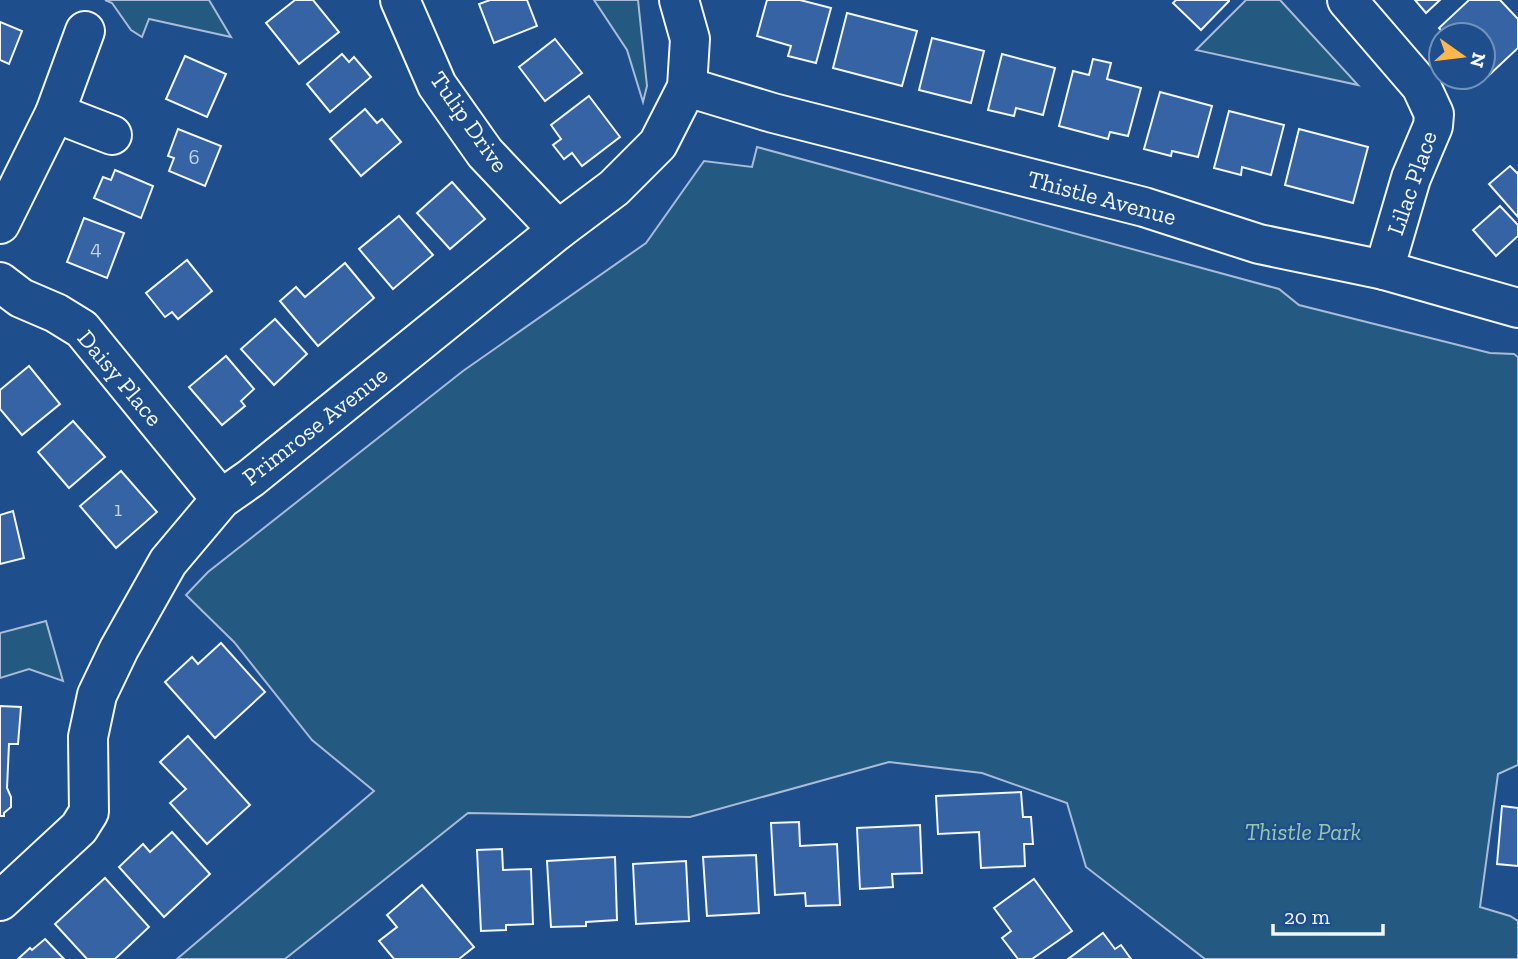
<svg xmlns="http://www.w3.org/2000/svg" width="1518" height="959" font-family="'Zilla Slab',serif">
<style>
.green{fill:#245a82;stroke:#a8bbd7;stroke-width:2}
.building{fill:#3563a3;stroke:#f2f6ff;stroke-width:2}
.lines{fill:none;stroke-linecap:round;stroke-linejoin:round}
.minor-casing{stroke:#f2f6ff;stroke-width:42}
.minor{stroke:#1f4e8c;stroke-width:38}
.labels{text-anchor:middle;stroke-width:5;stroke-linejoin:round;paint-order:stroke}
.number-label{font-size:21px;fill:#c3d1e8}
.street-label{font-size:24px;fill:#f2f6ff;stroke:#1f4e8c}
.park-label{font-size:24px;font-style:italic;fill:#97c8a6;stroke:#1f4e8c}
</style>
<rect width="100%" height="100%" fill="#1f4e8c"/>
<g class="green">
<path d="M105 0H209L231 37 149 19 142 37 131 30 112 3Z"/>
<path d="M594 0H638L647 86 643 102 627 50Z"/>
<path d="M1246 0H1280L1358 85 1196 50Z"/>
<path d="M757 147 1279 289 1299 305 1490 353 1514 354 1518 357V765L1498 774 1480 907 1510 916 1518 921V959H1205L1086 867 1067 803 982 773 889 762 690 817 468 813 285 959H177L374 791 312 740 234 642 186 595 208 572 463 371 646 243 704 161 752 167Z"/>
<path d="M46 621 63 681 29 669 0 678V633Z"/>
</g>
<g class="building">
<path d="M295 0H313L339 32 299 64 266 23Z"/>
<path d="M490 0H527L537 26 494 43 479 4Z"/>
<path d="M767 0H800L831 8 816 63 788 56 791 46 757 36Z"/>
<path d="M1176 0H1229V1L1201 30 1173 3Z"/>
<path d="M1415 0H1440L1426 13Z"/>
<path d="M1469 0H1500L1518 19V48L1488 76 1483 71V35H1445L1439 28Z"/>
<path d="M847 13 917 31 902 86 833 68Z"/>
<path d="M0 22 22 31 9 64 0 60Z"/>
<path d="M932 38 984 51 971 103 919 90Z"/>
<path d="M555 39 582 73 545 101 519 67Z"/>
<path d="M342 54 349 62 354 57 371 77 330 112 307 84Z"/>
<path d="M1002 54 1055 68 1043 115 1016 108 1014 116 988 110Z"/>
<path d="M185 56 226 74 207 117 166 99Z"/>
<path d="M1093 59 1111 63 1107 79 1141 88 1128 136 1110 132 1108 139 1059 126 1073 71 1089 75Z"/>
<path d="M1160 92 1212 106 1198 157 1172 151 1171 156 1144 149Z"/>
<path d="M589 96 620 137 582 166 572 153 564 159 553 145 561 139 551 125Z"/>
<path d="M365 109 377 123 382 119 401 142 361 176 330 139Z"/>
<path d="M1229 111 1284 125 1271 175 1242 167 1241 175 1214 168Z"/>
<path d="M178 129 221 146 205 186 169 171 174 158 168 156Z"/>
<path d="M1299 129 1368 147 1353 203 1285 185Z"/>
<path d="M1510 166 1517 173 1518 172V217L1489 184Z"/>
<path d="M115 170 153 186 141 218 94 198 103 177 111 180Z"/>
<path d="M452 182 485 219 450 249 417 213Z"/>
<path d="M1500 206 1518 225V236L1496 256 1473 230Z"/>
<path d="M399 216 433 255 393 289 359 249Z"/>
<path d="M84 218 124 233 107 278 67 262Z"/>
<path d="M187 260 212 291 178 319 172 312 165 317 146 293Z"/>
<path d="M345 263 374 298 318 346 280 301 296 287 305 297Z"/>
<path d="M275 319 307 354 274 385 241 349Z"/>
<path d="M226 356 254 389 241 401 245 406 222 425 189 387Z"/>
<path d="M29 366 60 404 22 435 0 409V390Z"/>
<path d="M73 421 105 457 69 488 38 452Z"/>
<path d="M121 471 157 512 116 548 80 506Z"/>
<path d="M13 511 24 558 0 564V515Z"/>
<path d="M221 643 265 692 215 738 165 682 192 657 198 664Z"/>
<path d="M0 706 21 707 18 744H9L7 788 11 797V807L4 813V816H0Z"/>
<path d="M188 736 250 805 207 844 170 803 186 789 160 762Z"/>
<path d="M1021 792 1023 817H1031L1033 844H1024L1025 866 981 868 979 832 938 834 936 796Z"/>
<path d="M1502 806 1518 808V866L1497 864Z"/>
<path d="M799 822 800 846 837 844 840 905 806 906 805 893 775 895 771 823Z"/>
<path d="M920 825 922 873 892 874 893 887 860 889 857 828Z"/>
<path d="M172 832 210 874 164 917 119 867 143 844 150 852Z"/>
<path d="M502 849 503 870 531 869 533 924 506 925V930L481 931 477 850Z"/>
<path d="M756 855 759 913 707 916 703 857Z"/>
<path d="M615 857 617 920 586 922V926L551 927 547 861Z"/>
<path d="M686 861 689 921 636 924 633 864Z"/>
<path d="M105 878 149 927 115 959H87L55 924Z"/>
<path d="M1034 879 1072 931 1032 959H1018L1002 938 1011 931 994 908Z"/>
<path d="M422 885 474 947 459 959H394L379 941 397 927 387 915Z"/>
<path d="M1103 933 1115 949 1121 945 1131 959H1068Z"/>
<path d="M45 939 64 959H18L30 948 32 950Z"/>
</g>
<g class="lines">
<defs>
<g id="minor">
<path d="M400 0 437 85 485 153 558 230"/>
<path d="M1347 0 1421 86 1434 114 1433 126 1411 178 1384 270"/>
<path d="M687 87 773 113 1144 207 1259 244 1384 270 1518 308"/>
<path d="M55 113 112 135"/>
<path d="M0 224 55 113 85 31"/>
<path d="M0 282 21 298 56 313 82 329 221 499"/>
<path d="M0 901 79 828 89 812 88 737 97 695 119 649 168 562 221 499 251 478 558 230 614 188 658 144 687 87 690 39 679 0"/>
</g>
</defs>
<use href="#minor" class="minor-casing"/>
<use href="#minor" class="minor"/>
</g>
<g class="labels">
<g class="number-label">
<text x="194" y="164">6</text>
<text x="96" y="255">4</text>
<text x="118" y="516">1</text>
</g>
<g class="street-label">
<text transform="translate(469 122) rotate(55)" y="8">Tulip Drive</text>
<text transform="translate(1412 183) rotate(-71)" y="8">Lilac Place</text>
<text transform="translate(1102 198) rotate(15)" y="8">Thistle Avenue</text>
<text transform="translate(120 378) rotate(50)" y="8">Daisy Place</text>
<text transform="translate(315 426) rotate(-38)" y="8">Primrose Avenue</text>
</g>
<g class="park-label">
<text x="1303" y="840">Thistle Park</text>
</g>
</g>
<g transform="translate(1462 56) rotate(104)"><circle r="33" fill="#1f4e8c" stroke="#7391ba" stroke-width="2"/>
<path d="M0-5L12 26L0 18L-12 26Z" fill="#ffb74d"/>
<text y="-10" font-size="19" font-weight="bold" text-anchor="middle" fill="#f2f6ff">N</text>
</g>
<path d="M1273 924v10h110v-10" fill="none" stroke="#f2f6ff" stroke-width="3.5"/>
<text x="1284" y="924" font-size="21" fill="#f2f6ff" stroke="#1f4e8c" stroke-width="5" paint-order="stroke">20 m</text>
</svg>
